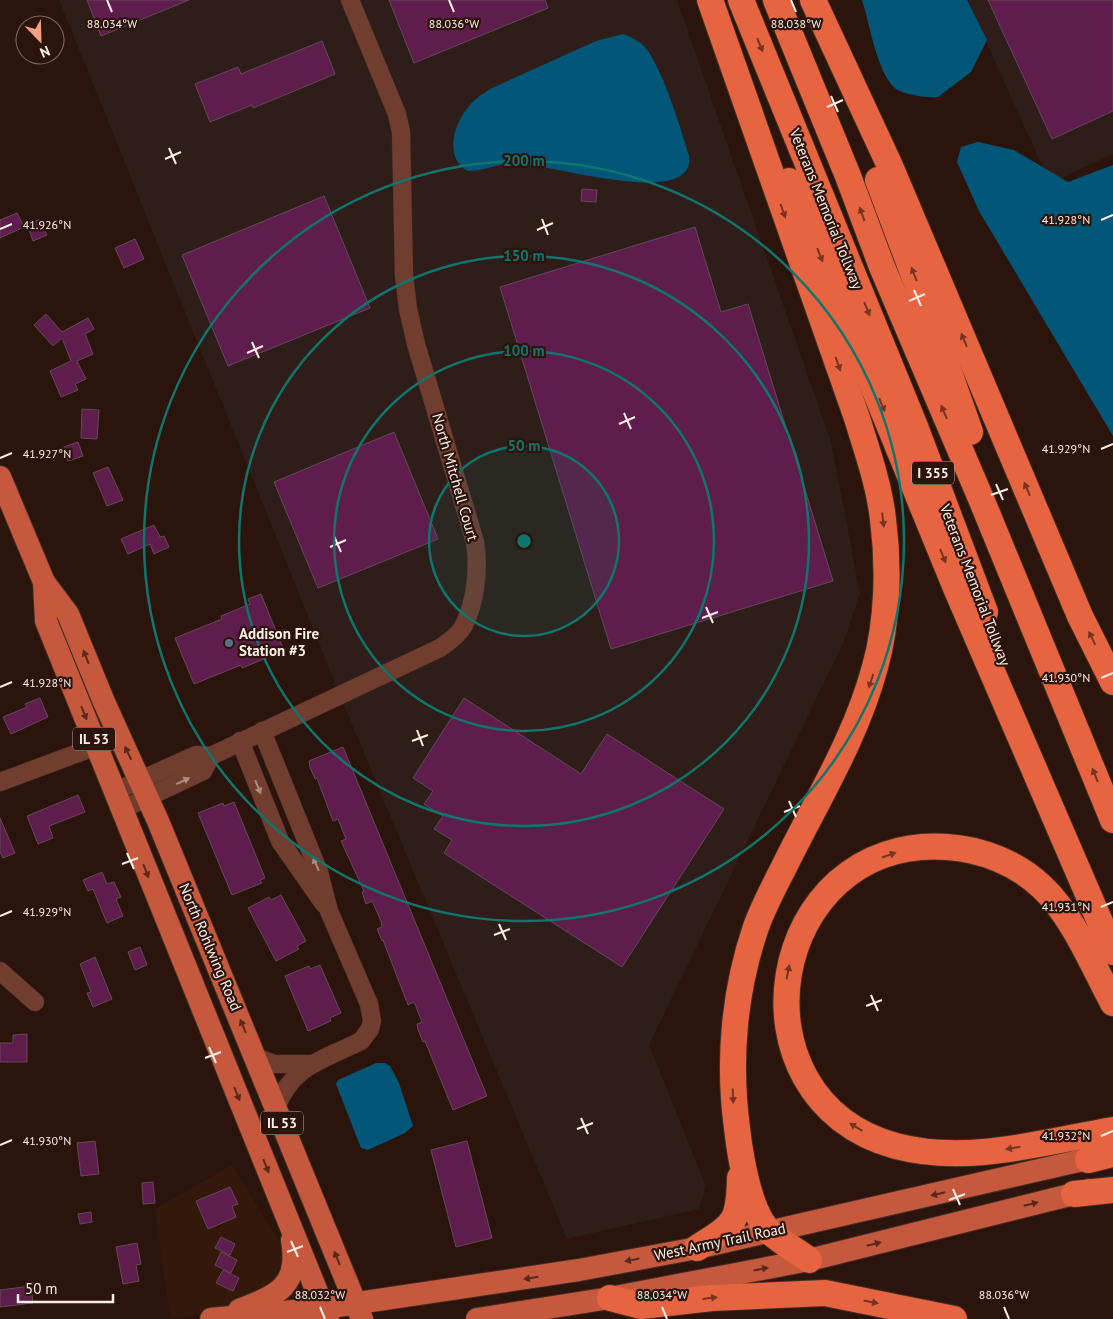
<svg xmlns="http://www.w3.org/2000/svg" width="1113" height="1319" font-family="'PT Sans',sans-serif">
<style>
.built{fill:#35180c}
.industrial{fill:#2f1d19}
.water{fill:#025779}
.building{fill:#5e1d4c;stroke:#624a59}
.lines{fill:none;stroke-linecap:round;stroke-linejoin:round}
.minor-casing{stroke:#442e25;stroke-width:19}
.major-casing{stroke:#442e25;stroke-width:24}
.highway-casing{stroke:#442e25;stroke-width:28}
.minor{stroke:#713d2f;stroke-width:18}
.major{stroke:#c6593d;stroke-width:22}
.highway{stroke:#e76441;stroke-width:26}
.oneway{fill:#763421}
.oneway2{fill:#5a291a}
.oneway3{fill:#b08d82}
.ticks{fill:none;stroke:#feeee7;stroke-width:2}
.ring{fill:none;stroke:#0f766e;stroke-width:2.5}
.service-dot{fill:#5c6f8a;stroke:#2b140b;stroke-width:2}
.labels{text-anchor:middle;stroke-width:4.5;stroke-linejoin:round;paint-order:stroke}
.shield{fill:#2b140b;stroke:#bfada5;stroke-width:1}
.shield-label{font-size:14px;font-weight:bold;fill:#feeee7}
.street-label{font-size:15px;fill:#feeee7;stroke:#2b140b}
.poi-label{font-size:15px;font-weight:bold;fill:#feeee7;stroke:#2b140b;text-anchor:start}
.ticks-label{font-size:12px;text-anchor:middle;fill:#feeee7;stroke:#2b140b;stroke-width:4.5;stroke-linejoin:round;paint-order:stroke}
.centre{fill:#0f766e;stroke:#2b140b;stroke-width:2.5}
.ring-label{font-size:15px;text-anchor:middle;font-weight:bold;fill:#0f766e;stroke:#2b140b;stroke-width:4.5;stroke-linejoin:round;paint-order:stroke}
</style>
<rect width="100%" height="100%" fill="#2b140b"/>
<path class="built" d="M232 1165 317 1303 170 1318 155 1209Z"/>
<g class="industrial">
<path d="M59 0H677L831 442 860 593 844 641 649 1045 706 1186 699 1209 567 1239 351 722Z"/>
<path d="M967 0H1113V154L1050 183Z"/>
</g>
<g class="water">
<path d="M862 0H967L987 40 971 72 938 97C927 98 905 95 896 89 878 76 869 22 862 0Z"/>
<path d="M623 34C633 38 642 42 648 51 665 77 680 126 689 156 696 209 555 166 528 165 520 165 510 164 501 165 490 167 480 171 468 171 440 156 457 114 477 98 481 95 486 92 490 89L596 41Z"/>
<path d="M978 142 1014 150 1068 182 1113 165V436L979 211 957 162 961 147Z"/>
<path d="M376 1063H385L390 1066 399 1083 413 1126 405 1133 368 1150 361 1148 336 1084 338 1080Z"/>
</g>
<g class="building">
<path d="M87 0H189L101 36Z"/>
<path d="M389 0H545L548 8 414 63Z"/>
<path d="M988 0H1113V111L1052 139Z"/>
<path d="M322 41 335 74 253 108 252 105 210 122 195 84 238 67 241 74Z"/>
<path d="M582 189 597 190 596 202 581 201Z"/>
<path d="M324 196 370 308 228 366 182 255Z"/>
<path d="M17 213 24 227 0 238V220Z"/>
<path d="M40 219 47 235 33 241 27 225Z"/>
<path d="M695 227 721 312 748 304 833 581 611 649 500 287Z"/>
<path d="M135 239 144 259 124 268 115 248Z"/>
<path d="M46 314 62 332 88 318 94 329 85 334 93 354 77 361 86 379 75 384 78 390 61 397 50 371 71 361 62 338 53 346 34 325Z"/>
<path d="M82 409 99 410 97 439 81 438Z"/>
<path d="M394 432 438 539 318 588 274 482Z"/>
<path d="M78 442 83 456 68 461 64 447Z"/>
<path d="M108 467 123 500 107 506 93 473Z"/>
<path d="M154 525 160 537 164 536 169 547 154 554 150 544 128 554 121 539Z"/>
<path d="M261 594 283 648 275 651 276 654 242 668 241 665 194 684 175 638 222 619 221 616 250 604 248 599Z"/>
<path d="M40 698 48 717 11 734 3 717 27 707 25 704Z"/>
<path d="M464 698 581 774 607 734 724 809 622 967 444 853 452 840 434 829 443 816 424 804 433 791 413 778Z"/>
<path d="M343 747 487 1096 453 1110 425 1041 423 1042 418 1030 417 1024 422 1022 414 1002 408 1005 383 940 382 941 377 929 382 927 381 921 372 901 366 904 362 892 364 891 341 841 346 839 338 819 333 821 317 778 315 779 310 767 309 761Z"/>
<path d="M78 795 85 812 49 826 53 838 38 844 27 816Z"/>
<path d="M234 802 265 878 260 880 262 883 232 895 198 813 223 803 224 806Z"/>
<path d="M0 818 15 853 3 858 0 852Z"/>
<path d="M102 872 107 884 114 882 121 897 116 899 123 916 107 923 93 889 88 891 83 880Z"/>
<path d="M281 895 306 941 297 946 299 949 276 961 248 908 269 897 271 900Z"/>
<path d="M140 947 147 965 135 970 128 952Z"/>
<path d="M95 957 112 999 93 1007 87 993 91 992 80 964Z"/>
<path d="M320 965 341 1013 330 1018 331 1021 308 1031 285 976 309 966 310 969Z"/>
<path d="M27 1034V1062H0V1043H13V1035Z"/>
<path d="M95 1141 99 1174 81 1176 77 1143Z"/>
<path d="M467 1141 492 1238 456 1247 431 1150Z"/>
<path d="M153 1182 155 1203 143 1204 142 1183Z"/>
<path d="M230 1187 238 1204 232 1206 236 1217 208 1229 196 1201Z"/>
<path d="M91 1212 92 1222 80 1224 78 1214Z"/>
<path d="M221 1237 235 1244 230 1255 215 1248Z"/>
<path d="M137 1243 141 1264 136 1265 139 1281 123 1284 116 1247Z"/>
<path d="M221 1252 237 1260 231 1273 215 1265Z"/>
<path d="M223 1270 239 1278 233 1291 216 1283Z"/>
<path d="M31 1286 33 1303 0 1307V1290Z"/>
</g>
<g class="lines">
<defs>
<g id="minor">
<path d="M262 731 319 872 329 911 369 1004 372 1021 370 1029 361 1041C323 1060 292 1065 276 1108"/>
<path d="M240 741 280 841 324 904"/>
<path d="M0 782 97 746"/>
<path d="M116 791 196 755 211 756 440 648C448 642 458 636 463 627 476 602 479 569 475 542L416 344 408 309 404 275 401 132 397 114 350 0"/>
<path d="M123 809 203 771 211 756"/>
<path d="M0 971 35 1002"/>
<path d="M255 1057 274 1064H311"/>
</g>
<g id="major">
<path d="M0 477 44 582 68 614 104 702 158 821 362 1319"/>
<path d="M44 582 46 621 328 1319"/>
<path d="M239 1310C278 1295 300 1286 292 1240"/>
<path d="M211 1319 324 1308 579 1270 697 1248 1105 1155"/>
<path d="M477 1319 610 1298 809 1260 1090 1190"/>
</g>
<g id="highway">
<path d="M710 0 857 418C867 451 879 484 883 519 889 566 888 621 875 667 856 738 817 800 785 865 775 885 764 905 756 927 734 991 728 1061 737 1128 740 1155 749 1212 769 1231 780 1242 796 1250 809 1260"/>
<path d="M741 0 916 429 985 612"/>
<path d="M776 0 848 176 882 267 982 501 1113 820"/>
<path d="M813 0 890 166 1080 616 1113 682"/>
<path d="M878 180 930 318 970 432"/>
<path d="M789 181 956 588 1113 952"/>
<path d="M1113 1003C1093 966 1073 916 1042 887 1017 863 981 849 947 847 766 835 723 1099 896 1146 967 1165 1043 1142 1113 1130"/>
<path d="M1088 1160 1113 1154"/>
<path d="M1074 1194 1113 1190"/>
<path d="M697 1248C734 1224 739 1224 740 1178"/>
<path d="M610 1298 641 1306 712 1298 825 1293 954 1319"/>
</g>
</defs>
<use href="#minor" class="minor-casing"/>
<use href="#major" class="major-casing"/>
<use href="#highway" class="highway-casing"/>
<use href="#minor" class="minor"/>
<use href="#major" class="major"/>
<use href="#highway" class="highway"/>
</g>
<defs><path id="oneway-solid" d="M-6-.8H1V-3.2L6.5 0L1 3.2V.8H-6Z" transform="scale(1.25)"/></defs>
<g class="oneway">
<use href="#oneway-solid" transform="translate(760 45) rotate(68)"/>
<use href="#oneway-solid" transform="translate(783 211) rotate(70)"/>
<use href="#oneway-solid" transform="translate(862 214) rotate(-110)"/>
<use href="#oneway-solid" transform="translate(820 255) rotate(68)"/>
<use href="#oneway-solid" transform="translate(914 274) rotate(-111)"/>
<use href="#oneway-solid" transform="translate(867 309) rotate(68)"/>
<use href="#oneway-solid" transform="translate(964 340) rotate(-113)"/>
<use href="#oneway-solid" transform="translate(838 364) rotate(70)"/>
<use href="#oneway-solid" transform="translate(882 405) rotate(68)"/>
<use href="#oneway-solid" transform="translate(944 412) rotate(-113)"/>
<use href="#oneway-solid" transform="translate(1027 489) rotate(-113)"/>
<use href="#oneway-solid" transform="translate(883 520) rotate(83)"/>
<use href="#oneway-solid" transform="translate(943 556) rotate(68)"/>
<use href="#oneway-solid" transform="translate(1092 638) rotate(-116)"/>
<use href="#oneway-solid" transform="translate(871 681) rotate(108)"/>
<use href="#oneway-solid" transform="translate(1095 775) rotate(-112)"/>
<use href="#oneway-solid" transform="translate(889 855) rotate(-19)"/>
<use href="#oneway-solid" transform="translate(788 972) rotate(-79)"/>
<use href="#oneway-solid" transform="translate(733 1096) rotate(88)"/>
<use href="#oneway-solid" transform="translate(856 1127) rotate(-149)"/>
<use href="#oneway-solid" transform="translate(1013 1148) rotate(170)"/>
<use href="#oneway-solid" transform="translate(710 1298) rotate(-7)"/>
<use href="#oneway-solid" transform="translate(871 1302) rotate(11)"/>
</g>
<g class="oneway2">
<use href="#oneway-solid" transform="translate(86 657) rotate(-112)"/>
<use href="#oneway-solid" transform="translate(84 713) rotate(68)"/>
<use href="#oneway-solid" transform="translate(128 753) rotate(-116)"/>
<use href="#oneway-solid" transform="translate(146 871) rotate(68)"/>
<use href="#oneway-solid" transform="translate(243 1026) rotate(-113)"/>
<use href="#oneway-solid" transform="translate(237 1094) rotate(68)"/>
<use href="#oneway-solid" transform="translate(266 1166) rotate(68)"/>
<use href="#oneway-solid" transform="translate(938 1194) rotate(167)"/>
<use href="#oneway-solid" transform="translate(1031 1204) rotate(-14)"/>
<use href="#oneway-solid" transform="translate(874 1244) rotate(-14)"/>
<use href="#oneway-solid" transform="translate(337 1258) rotate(-112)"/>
<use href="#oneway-solid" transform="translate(632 1260) rotate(169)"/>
<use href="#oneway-solid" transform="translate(761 1269) rotate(-11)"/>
<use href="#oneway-solid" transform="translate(531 1278) rotate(171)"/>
</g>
<g class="oneway3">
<use href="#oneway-solid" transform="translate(183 781) rotate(-25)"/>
<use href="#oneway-solid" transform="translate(258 787) rotate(68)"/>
<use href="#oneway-solid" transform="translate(316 864) rotate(-112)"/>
</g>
<path class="ticks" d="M107 0 112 12M449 0 454 12M791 0 796 12M831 96 838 112M827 107 843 100M169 148 176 164M165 159 181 152M542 219 548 235M1101 220 1113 215M0 229 12 224M537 230 553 223M914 290 921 306M909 301 925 294M252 342 259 358M247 353 263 346M624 413 631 429M619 424 635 417M1101 449 1113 444M0 458 12 453M996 484 1003 500M991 495 1008 489M334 536 341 552M330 547 346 540M706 607 713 623M702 618 718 612M1101 678 1113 673M0 687 12 682M417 730 423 746M412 741 428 735M789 801 796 817M784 812 800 806M127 853 134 869M122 864 138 858M1101 907 1113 902M0 916 12 911M499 924 506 940M494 935 510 929M871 995 878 1011M866 1006 882 1000M209 1047 216 1063M205 1058 221 1052M581 1118 588 1134M577 1129 593 1123M1101 1136 1113 1131M0 1145 12 1140M953 1189 960 1205M949 1200 965 1194M291 1241 298 1257M287 1252 303 1246M320 1307 325 1319M662 1307 667 1319M1004 1307 1009 1319"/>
<circle cx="524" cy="541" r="95" fill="#0f766e" fill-opacity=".12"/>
<g class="ring">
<circle cx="524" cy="541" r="95"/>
<circle cx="524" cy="541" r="190"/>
<circle cx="524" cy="541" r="285"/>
<circle cx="524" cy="541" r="380"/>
</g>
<circle class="service-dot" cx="229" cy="643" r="5"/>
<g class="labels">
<g class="shield">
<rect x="912" y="461.5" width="42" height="23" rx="4"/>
<rect x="73" y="727.5" width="42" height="23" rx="4"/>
<rect x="261" y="1111.5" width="42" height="23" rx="4"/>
</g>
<g class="shield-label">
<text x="933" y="478">I 355</text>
<text x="94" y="744">IL 53</text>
<text x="282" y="1128">IL 53</text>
</g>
<g class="street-label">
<text transform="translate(826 209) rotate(68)" y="5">Veterans Memorial Tollway</text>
<text transform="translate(455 477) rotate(74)" y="5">North Mitchell Court</text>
<text transform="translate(975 585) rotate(69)" y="5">Veterans Memorial Tollway</text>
<text transform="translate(210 947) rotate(67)" y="5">North Rohlwing Road</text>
<text transform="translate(720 1242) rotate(-12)" y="5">West Army Trail Road</text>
</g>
<g class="poi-label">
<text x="239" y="639">Addison Fire<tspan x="239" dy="17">Station #3</tspan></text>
</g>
</g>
<g class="ticks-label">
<text x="112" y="28">88.034°W</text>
<text x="454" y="28">88.036°W</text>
<text x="796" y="28">88.038°W</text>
<text x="1066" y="224">41.928°N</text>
<text x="47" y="229">41.926°N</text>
<text x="1066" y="453">41.929°N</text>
<text x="47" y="458">41.927°N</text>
<text x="1066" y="682">41.930°N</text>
<text x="47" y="687">41.928°N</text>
<text x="1066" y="911">41.931°N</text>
<text x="47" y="916">41.929°N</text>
<text x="1066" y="1140">41.932°N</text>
<text x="47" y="1145">41.930°N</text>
<text x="320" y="1299">88.032°W</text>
<text x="662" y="1299">88.034°W</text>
<text x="1004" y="1299">88.036°W</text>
</g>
<circle cx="524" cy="541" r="8" class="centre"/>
<g class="ring-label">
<text x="524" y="166">200 m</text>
<text x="524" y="261">150 m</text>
<text x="524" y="356">100 m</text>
<text x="524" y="451">50 m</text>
</g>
<g transform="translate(40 40) rotate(157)"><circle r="24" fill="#2b140b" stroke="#7f6b63"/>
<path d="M0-4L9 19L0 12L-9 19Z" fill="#f2a081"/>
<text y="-8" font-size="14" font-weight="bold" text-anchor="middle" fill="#feeee7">N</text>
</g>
<path d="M18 1294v8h95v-8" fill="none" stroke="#feeee7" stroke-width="2.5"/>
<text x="25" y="1294" font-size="15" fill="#feeee7" stroke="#2b140b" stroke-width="4" paint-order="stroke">50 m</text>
</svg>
